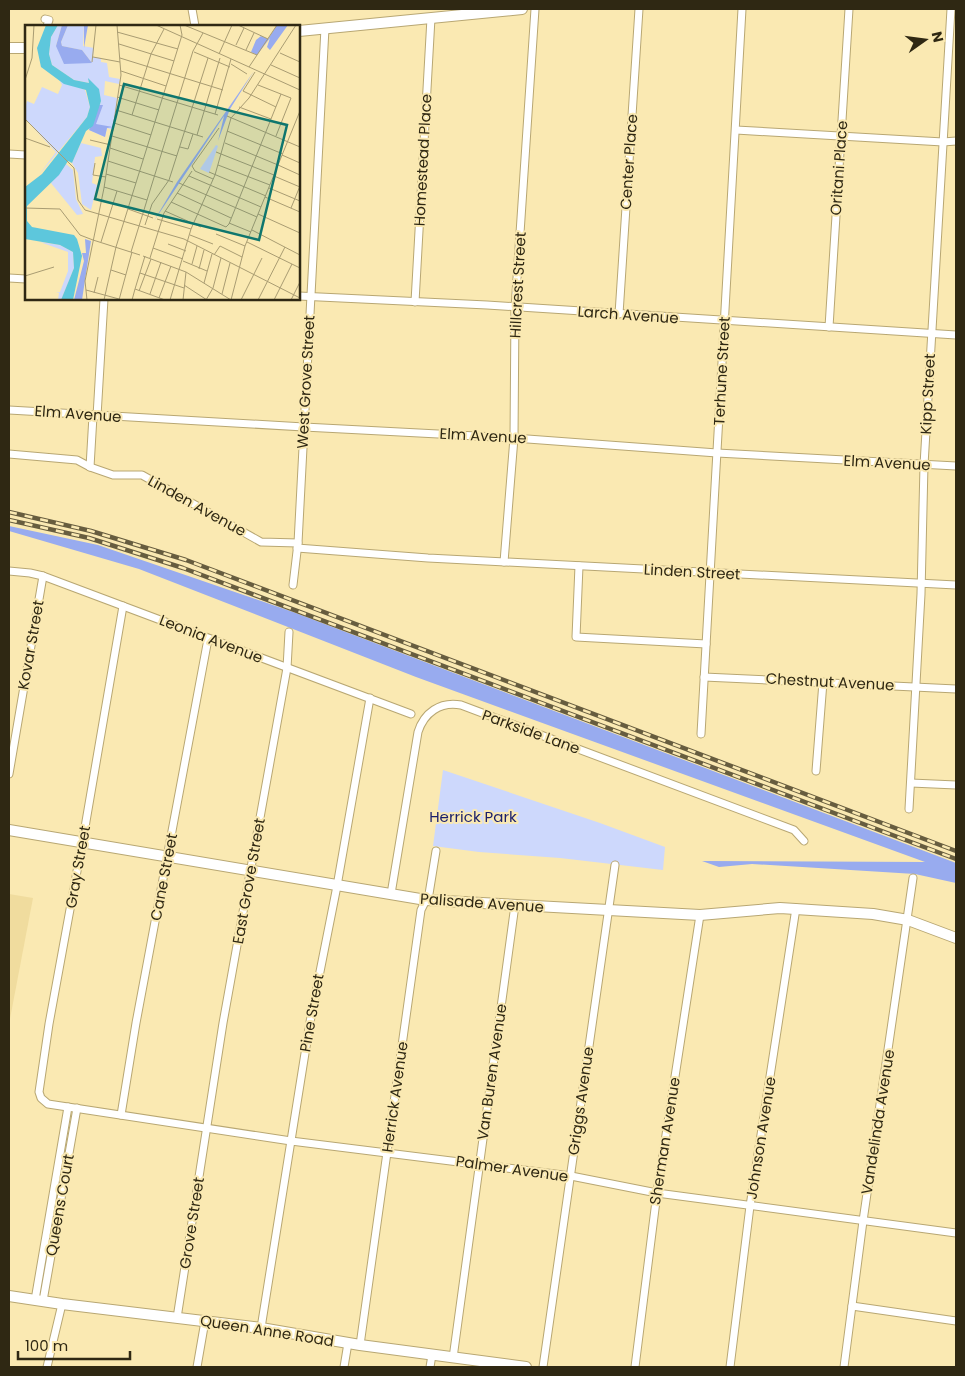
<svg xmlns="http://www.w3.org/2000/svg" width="965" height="1376" font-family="Poppins,sans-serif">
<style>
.built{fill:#f0dc9e}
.green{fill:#cdd8fc}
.forest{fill:#98abef}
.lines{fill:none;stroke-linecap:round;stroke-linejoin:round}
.street-casing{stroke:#b8a773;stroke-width:9}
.secondary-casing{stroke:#b8a773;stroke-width:12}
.street{stroke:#fff;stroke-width:7}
.secondary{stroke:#fff;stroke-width:10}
.rail-casing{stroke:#675d3f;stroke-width:4.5}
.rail{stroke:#fae9b2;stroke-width:2.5;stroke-dasharray:8;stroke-linecap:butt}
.labels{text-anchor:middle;stroke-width:4;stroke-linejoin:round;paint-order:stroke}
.street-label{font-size:15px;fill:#2f2813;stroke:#fae9b2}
.park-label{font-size:15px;fill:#191e6b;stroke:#fae9b2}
.inset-road{fill:none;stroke:#a99c72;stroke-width:1}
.view{fill:#0f766e;fill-opacity:0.15;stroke:#0f766e;stroke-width:2.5}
.inset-edge{fill:none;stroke:#2f2813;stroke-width:2.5}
</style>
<rect width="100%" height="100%" fill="#fae9b2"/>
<path class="built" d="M9 894 33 898 9 1024Z"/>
<path class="green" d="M443 770 600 823 665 847 663 870 560 858 479 852 433 846Z"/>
<path class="forest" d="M9 526 98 545 293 612 956 863V883L915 874 752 864 719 867 702 861 925 862 416 677 139 569 9 531Z"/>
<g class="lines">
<defs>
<g id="street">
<path d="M192 9 195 26"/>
<path d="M45 19 49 20 47 26"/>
<path d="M736 130 943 142 956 141"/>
<path d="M9 154 26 155"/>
<path d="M9 278 26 279"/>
<path d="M299 296 487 305 956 335"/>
<path d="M415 302 431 18"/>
<path d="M619 314 639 9"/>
<path d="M829 327 849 9"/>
<path d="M9 410 304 427 514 438 717 453 956 466"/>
<path d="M97 416 104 299"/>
<path d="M9 454 77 460 90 467 113 475H142L261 542 298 543"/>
<path d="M90 467 93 416"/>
<path d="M297 548 428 558 956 585"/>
<path d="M504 562 514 438 515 308 535 9"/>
<path d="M579 566 576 637 706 644"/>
<path d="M9 571 30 573 43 576 411 714"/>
<path d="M293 585 298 543 325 28"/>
<path d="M123 606 84 833 49 1024 39 1092 41 1098 48 1104 291 1141 571 1176 657 1193 956 1233"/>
<path d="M704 677 956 689"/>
<path d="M701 734 742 9"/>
<path d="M816 771 823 682"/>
<path d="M9 774 43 576"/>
<path d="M911 783 956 785"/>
<path d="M909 809 921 594 924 465 951 9"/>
<path d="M391 894 418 732C424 713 440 701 461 705L794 830 804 841"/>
<path d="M121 1115 136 1023 208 639"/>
<path d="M35 1300 68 1107"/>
<path d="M43 1301 77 1108"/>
<path d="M852 1306 956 1321"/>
<path d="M177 1318 223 1023 287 668 289 632"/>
<path d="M261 1328 310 1022 337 886 370 698"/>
<path d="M360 1345 421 910 429 894 436 851"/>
<path d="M453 1358 515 905"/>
<path d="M47 1367 62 1304"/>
<path d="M197 1367 205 1321"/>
<path d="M344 1367 348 1343"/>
<path d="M430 1367 432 1355"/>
<path d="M543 1367 615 865"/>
<path d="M635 1367 657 1193 700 915"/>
<path d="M730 1367 750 1206 796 908"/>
<path d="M844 1367 863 1221 913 878"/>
</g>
<g id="secondary">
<path d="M299 31 522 9"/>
<path d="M9 48H26"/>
<path d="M9 830 426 900 700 915 780 908 873 914 908 920 956 938"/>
<path d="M9 1296 62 1304 261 1328 360 1345 526 1367"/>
</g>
</defs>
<use href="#street" class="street-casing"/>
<use href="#secondary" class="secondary-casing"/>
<use href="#street" class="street"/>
<use href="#secondary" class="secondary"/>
<defs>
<g id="rail">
<path d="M9 512 91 531 186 560 956 851"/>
<path d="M9 520 89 538 183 568 956 859"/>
</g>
</defs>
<use href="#rail" class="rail-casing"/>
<use href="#rail" class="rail"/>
</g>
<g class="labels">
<g class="street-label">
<text transform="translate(423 160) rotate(-87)" y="5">Homestead Place</text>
<text transform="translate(629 162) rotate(-86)" y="5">Center Place</text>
<text transform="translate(839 168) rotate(-86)" y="5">Oritani Place</text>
<text transform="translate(518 285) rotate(-87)" y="5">Hillcrest Street</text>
<text transform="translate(628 315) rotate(4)" y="5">Larch Avenue</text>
<text transform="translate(722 371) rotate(-87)" y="5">Terhune Street</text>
<text transform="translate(306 382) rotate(-87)" y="5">West Grove Street</text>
<text transform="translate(928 394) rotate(-87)" y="5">Kipp Street</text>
<text transform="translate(78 414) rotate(4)" y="5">Elm Avenue</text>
<text transform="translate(483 436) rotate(3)" y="5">Elm Avenue</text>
<text transform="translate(887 463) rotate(3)" y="5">Elm Avenue</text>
<text transform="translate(197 506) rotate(29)" y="5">Linden Avenue</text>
<text transform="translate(692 572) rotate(3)" y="5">Linden Street</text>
<text transform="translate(211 639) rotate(21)" y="5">Leonia Avenue</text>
<text transform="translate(31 645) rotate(-80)" y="5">Kovar Street</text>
<text transform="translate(830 682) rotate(3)" y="5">Chestnut Avenue</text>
<text transform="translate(531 732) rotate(20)" y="5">Parkside Lane</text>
<text transform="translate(78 867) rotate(-80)" y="5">Gray Street</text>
<text transform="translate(164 877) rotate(-79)" y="5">Cane Street</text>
<text transform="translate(249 881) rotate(-80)" y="5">East Grove Street</text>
<text transform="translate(482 903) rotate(4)" y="5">Palisade Avenue</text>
<text transform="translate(312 1013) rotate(-80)" y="5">Pine Street</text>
<text transform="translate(492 1072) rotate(-82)" y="5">Van Buren Avenue</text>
<text transform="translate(395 1097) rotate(-82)" y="5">Herrick Avenue</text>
<text transform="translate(581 1101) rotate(-82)" y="5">Griggs Avenue</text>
<text transform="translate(878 1122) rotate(-81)" y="5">Vandelinda Avenue</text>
<text transform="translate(761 1138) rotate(-81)" y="5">Johnson Avenue</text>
<text transform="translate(665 1141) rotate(-81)" y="5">Sherman Avenue</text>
<text transform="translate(512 1169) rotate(8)" y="5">Palmer Avenue</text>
<text transform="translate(60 1205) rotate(-80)" y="5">Queens Court</text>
<text transform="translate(192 1223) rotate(-81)" y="5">Grove Street</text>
<text transform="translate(267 1331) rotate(9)" y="5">Queen Anne Road</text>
</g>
<g class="park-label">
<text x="473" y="822">Herrick Park</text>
</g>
</g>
<g transform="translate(25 25)">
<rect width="275" height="275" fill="#fae9b2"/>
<path d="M33 0H37L31 21 67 38 57 25 37 21 36 17 43 0 59 1 58 21 69 23 68 32 76 33V37L82 38 84 52 95 54 94 59 80 56 79 70 92 73 88 105 82 103 80 112 64 105 76 76 63 54 64 58 49 55 27 40 24 29 26 12ZM34 54 60 65 65 82 62 92 14 150 31 127 0 94V83L2 76 9 79 17 62 33 69 37 60ZM56 118 76 123 77 131 70 132 67 158 72 160 66 185 57 179 53 148 47 138ZM191 120 193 121 184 148 175 144ZM41 139 48 145 51 174 58 189 52 190 26 158ZM15 217 35 220 48 227 49 243 36 275H33L34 268H31L35 267 43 246V227Z" fill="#cdd8fc"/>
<path d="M37 0H63L59 23V1L43 0 36 17 37 21 57 25 67 38 39 39 31 21ZM252 0H263L245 25 242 22 245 13 232 30 226 27 231 15 236 11 243 14ZM229 46 205 84 193 116 199 91 129 196 152 157ZM74 80H78L71 99 88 102 82 103 80 112 64 105ZM60 214 66 216 57 275H49L59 236 57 228H61Z" fill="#98abef"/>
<path d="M21 0H33L26 12 24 29 27 40 49 55 64 58 63 53 74 64 76 76 68 101 61 106 47 138 43 136 34 150 2 181V196L7 202 49 210 52 214 57 231 48 275H36L49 243 48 227 35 220 0 214V162L17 149 62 92 65 82 61 65 39 59 16 42 12 23Z" fill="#5dc7dc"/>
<path class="inset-road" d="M131 0 275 65M159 0 232 30M213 0 243 14M92 7 153 24M94 19 149 36M211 20 219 3M221 25 229 8M169 27 205 42M255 28 275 37M194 29 207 0M68 32 95 37M95 33 198 65M67 37 71 0M206 39 222 49M246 40 275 53M224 42 252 0M96 46 141 61M230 47 218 66 251 82M0 55 7 33 9 0M94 60 193 90M233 60 266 73 251 111M92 72 134 85M214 82 246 94M91 85 178 112M190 89 206 34M107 90 126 29 139 4M202 91 275 122M0 94 49 143 53 175 60 185 159 214 275 273M89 98 126 110M202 106 258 129M172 110 195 33M87 111 152 131M0 113 25 122M65 115 86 120M200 118 253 140M155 122 163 124 168 109M85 123 118 134M191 127 249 150M257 130 275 138M83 136 148 157M70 138 68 150 81 152M193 140 245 160M253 140 275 150M184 147 241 171M81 149 111 158M164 151 236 182M249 151 275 162M188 154 170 146 167 141 194 103M144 155 183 33M154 158 232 192M79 162 122 175M244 163 275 176M152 168 206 193M240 172 275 187M146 177 201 202 204 199M0 183 35 184 55 210 68 215M266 183 275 161M103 184 128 193M140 186 176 202M233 189 275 208M132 194 166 204M204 198 226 207M204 199 256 69M120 200 127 179 144 155M227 205 275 230M191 209 220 221M165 210 188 219M68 215 115 230M76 217 92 166M222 217 275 243M143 219 161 226M128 223 158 234M106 227 168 26 178 8M189 230 195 221 217 232M118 231 161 247 206 275M125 233 139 188 167 146M158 236 182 246M167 239 172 221M174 244 179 225M86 245 101 250M115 248 159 263M0 251 29 242M179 258 187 229M159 260 182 275M110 264 120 231M61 265 94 274M114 266 126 234M69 268 73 252M125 269 136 237M197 269 205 238M134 273 146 241M62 275 60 256 79 163 96 50 92 0M79 275 91 222 157 10 155 0M94 275 107 227M107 275 110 264 140 275M145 275 166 204 190 150 206 93 224 73 271 0M158 275 161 247M181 275 188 263 196 233M206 275 220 221 275 86M216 275 237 233M233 275 260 222M249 275 267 239M266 275 275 257"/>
<path class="view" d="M99 59 262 100 234 215 70 174Z"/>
<rect width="275" height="275" class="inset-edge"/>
</g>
<rect width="965" height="1376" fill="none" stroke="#2f2813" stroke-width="20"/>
<g transform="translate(925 40) rotate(76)" stroke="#fae9b2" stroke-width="4" paint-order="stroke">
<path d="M0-4L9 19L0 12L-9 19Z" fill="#2f2813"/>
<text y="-8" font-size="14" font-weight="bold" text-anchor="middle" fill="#2f2813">N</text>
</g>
<path d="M18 1351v8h112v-8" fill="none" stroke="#2f2813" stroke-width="2.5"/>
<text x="25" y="1351" font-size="15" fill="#2f2813" stroke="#fae9b2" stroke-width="4" paint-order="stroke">100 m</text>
</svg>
